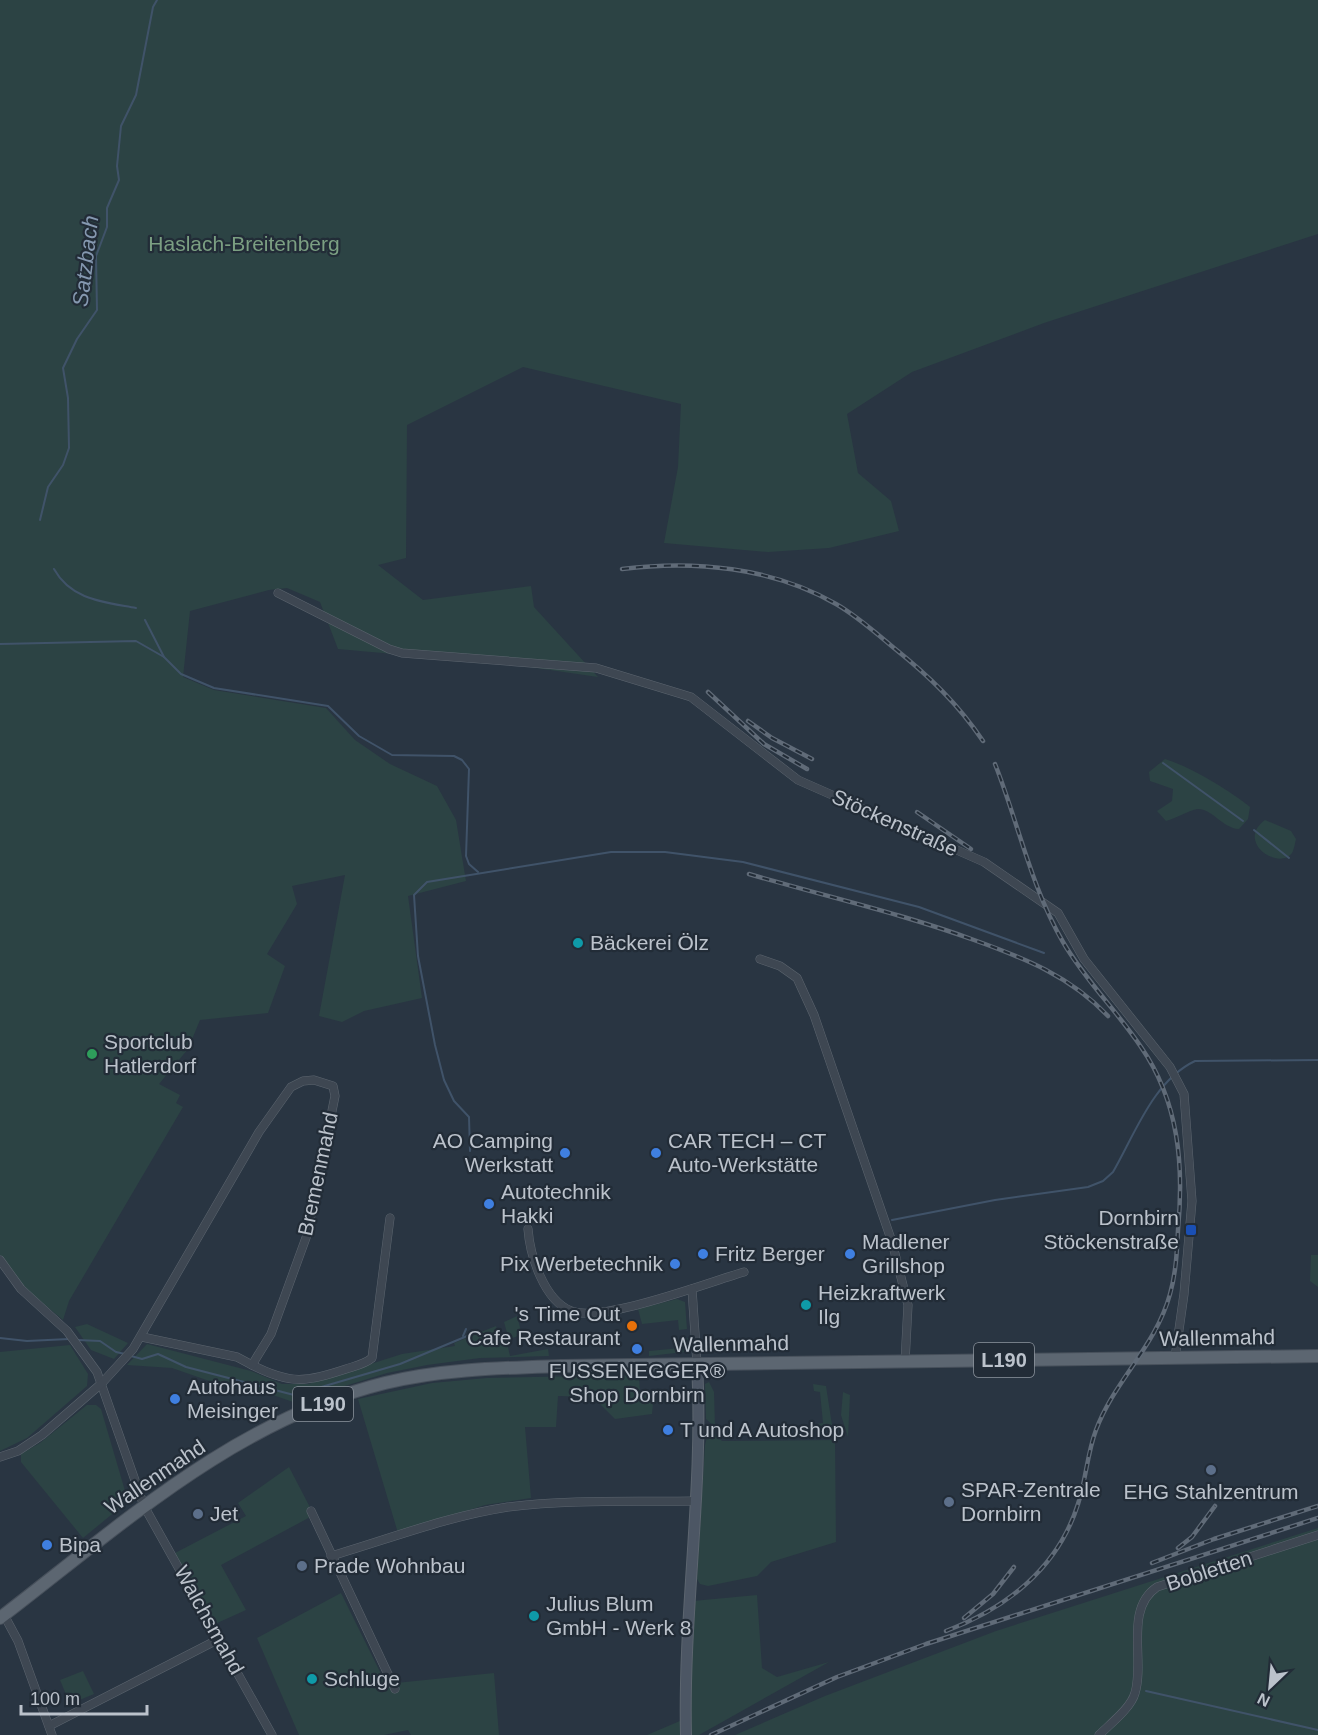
<svg xmlns="http://www.w3.org/2000/svg" width="1318" height="1735" font-family="Arial,sans-serif">
<style>
.green{fill:#2c4344}
.lines{fill:none;stroke-linecap:round;stroke-linejoin:round}
.stream{stroke:#405369;stroke-width:2}
.street-casing{stroke:#5c656f;stroke-width:9}
.secondary-casing{stroke:#5c656f;stroke-width:12}
.primary-casing{stroke:#47505b;stroke-width:14}
.street{stroke:#3e4752;stroke-width:8}
.secondary{stroke:#4c5664;stroke-width:10}
.primary{stroke:#5c6671;stroke-width:12}
.rail-casing{stroke:#606b78;stroke-width:4.5}
.rail{stroke:#222c37;stroke-width:2;stroke-dasharray:7;stroke-linecap:butt}
.culture-dot{fill:#0f9aa8;stroke:#222c37;stroke-width:2}
.leisure-dot{fill:#2e9e5b;stroke:#222c37;stroke-width:2}
.shop-dot{fill:#3f7fe0;stroke:#222c37;stroke-width:2}
.transit-dot{fill:#1a4fb4;stroke:#222c37;stroke-width:2}
.food-dot{fill:#e8710a;stroke:#222c37;stroke-width:2}
.service-dot{fill:#5c6f8a;stroke:#222c37;stroke-width:2}
.labels{text-anchor:middle;stroke-width:4.5;stroke-linejoin:round;paint-order:stroke}
.shield{fill:#222c37;stroke:#8d959f;stroke-width:1.5}
.shield-label{font-size:20px;font-weight:bold;fill:#bbc2cb}
.park-label{font-size:21px;fill:#7b9f82;stroke:#222c37}
.street-label{font-size:21px;fill:#bbc2cb;stroke:#222c37}
.poi-label{font-size:21px;fill:#bbc2cb;stroke:#222c37;text-anchor:start}
.water-label{font-size:22px;font-style:italic;fill:#8598b0;stroke:#222c37}
</style>
<rect width="100%" height="100%" fill="#293542"/>
<g class="green">
<path d="M0 0H1318V234L1044 323 912 372 847 414 858 473 891 501 899 531 829 548 768 552 664 543 678 467 681 404 523 367 407 425 406 558 378 565 423 600 531 586 534 607 598 677 516 665 338 649 320 602 287 588 269 590 190 611 183 677 214 690 326 708 355 740 390 764 437 786 456 820 466 881 408 896 422 998 364 1011 342 1022 319 1016 345 875 292 886 297 904 267 954 285 966 268 1013 200 1020 188 1049 159 1084 180 1095 176 1103 183 1107 69 1301 63 1320 21 1285 0 1255Z"/>
<path d="M1165 759C1191 767 1229 790 1250 807L1248 819 1239 829C1222 828 1212 808 1197 809 1188 811 1176 818 1166 821L1157 811 1172 801 1173 789 1150 781 1149 772Z"/>
<path d="M1265 820 1291 831 1296 839C1295 843 1294 850 1292 853 1279 871 1235 842 1265 820Z"/>
<path d="M1311 1255H1318V1287L1310 1281Z"/>
<path d="M677 1299 685 1302 687 1329 679 1330 678 1320 642 1324 638 1309Z"/>
<path d="M517 1316 522 1335 512 1338V1341L507 1343 510 1356 548 1349 549 1356 480 1358 427 1365 387 1373 293 1402 273 1395 218 1384 172 1368 127 1365 147 1344 251 1371 282 1384H308L402 1354 455 1346 454 1343 496 1326 501 1341 509 1340 504 1322Z"/>
<path d="M87 1324 128 1343 114 1359 91 1350 75 1327Z"/>
<path d="M680 1338H688L684 1352 649 1356V1351L681 1348Z"/>
<path d="M70 1345 88 1374 87 1386 27 1438 0 1451V1352Z"/>
<path d="M639 1375 640 1393H654L652 1414 615 1419 593 1397 558 1396 556 1427H525L531 1498 485 1505 398 1533 358 1399 432 1383 487 1378Z"/>
<path d="M709 1382 714 1392 715 1427 706 1419 705 1384Z"/>
<path d="M813 1384 826 1386 832 1425 818 1427 817 1424 823 1423 820 1392 814 1391Z"/>
<path d="M843 1392 850 1395 848 1437 841 1415Z"/>
<path d="M87 1405H96L101 1409 128 1501 83 1538 21 1462V1454L40 1443Z"/>
<path d="M715 1434 722 1441 835 1440 836 1542 771 1562 757 1576 708 1586 700 1584 697 1579 705 1445 707 1437Z"/>
<path d="M289 1467 314 1515 221 1565 246 1610 215 1624 175 1553 246 1516 238 1503Z"/>
<path d="M1318 1528V1735H735L825 1696 996 1631Z"/>
<path d="M341 1593 386 1684 494 1673 499 1735H411L408 1730 384 1735H299L257 1638Z"/>
<path d="M757 1595 762 1668 777 1677 829 1662 699 1735H647L687 1718 693 1601Z"/>
<path d="M83 1671 94 1694 70 1704 60 1680Z"/>
</g>
<g class="lines">
<g class="stream">
<path d="M40 520 48 487 63 465 69 448 68 398 63 368 77 339 97 310 96 256 107 227V208L119 180 117 166 121 126 136 95 153 7 157 0"/>
<path d="M54 569C71 600 104 602 136 608"/>
<path d="M145 620 164 657"/>
<path d="M0 644 136 641 164 657 181 674 214 688 328 706 359 736 392 755 454 756 462 760 469 769 466 856 469 864 478 872"/>
<path d="M1163 763 1243 821"/>
<path d="M1254 830 1289 858"/>
<path d="M470 1151 469 1117 454 1101 444 1080 435 1045 418 956 414 895 427 882 611 852H665L743 862 919 907 1044 953"/>
<path d="M892 1220 995 1200 1088 1187 1103 1181 1113 1172C1135 1134 1153 1081 1195 1061L1318 1060"/>
<path d="M463 1336 466 1329"/>
<path d="M0 1338 27 1341 69 1339"/>
<path d="M78 1340 100 1341 116 1352 125 1354"/>
<path d="M131 1356 142 1359 158 1354 186 1367 294 1395 400 1364 472 1334"/>
<path d="M1146 1691 1318 1730"/>
</g>
<defs>
<g id="street">
<path d="M278 593 389 649 402 653 596 668 691 697 798 780 984 862 1058 913 1084 959 1170 1067 1184 1094 1192 1201 1184 1294 1175 1358"/>
<path d="M760 959 780 966 797 978 814 1015 892 1242 908 1305 905 1362"/>
<path d="M528 1229C530 1256 544 1300 571 1311 602 1323 709 1282 744 1272"/>
<path d="M0 1260 21 1289 67 1331 97 1372 144 1506 272 1735"/>
<path d="M692 1289 697 1364"/>
<path d="M252 1365C291 1385 306 1382 346 1369 355 1366 365 1364 372 1358L390 1218"/>
<path d="M0 1457 18 1451 42 1435 102 1383 133 1349 259 1132 291 1087 303 1081 314 1080 333 1086 335 1096 307 1235 271 1334 252 1365 237 1357 142 1337"/>
<path d="M311 1511 395 1689"/>
<path d="M331 1556C389 1539 448 1516 508 1507 571 1499 633 1502 696 1501"/>
<path d="M4 1615 18 1641 52 1735"/>
<path d="M49 1726 219 1639"/>
<path d="M1099 1735C1110 1724 1131 1708 1135 1693 1145 1660 1124 1609 1157 1587L1318 1535"/>
</g>
<path id="secondary" d="M686 1735C683 1611 704 1488 697 1364"/>
<path id="primary" d="M0 1618C119 1527 235 1420 385 1383 442 1369 501 1368 561 1366L1318 1356"/>
</defs>
<use href="#street" class="street-casing"/>
<use href="#secondary" class="secondary-casing"/>
<use href="#primary" class="primary-casing"/>
<use href="#street" class="street"/>
<use href="#secondary" class="secondary"/>
<use href="#primary" class="primary"/>
<defs>
<g id="rail">
<path d="M622 569C694 560 772 567 836 604 857 616 876 633 894 648 929 676 958 704 983 741"/>
<path d="M708 692 764 744 807 769"/>
<path d="M748 721 772 738 812 759"/>
<path d="M917 812 971 849"/>
<path d="M749 874C824 896 900 913 974 940 1024 958 1070 976 1108 1016"/>
<path d="M1178 1548 1192 1537 1215 1506"/>
<path d="M1152 1563 1214 1539 1318 1506"/>
<path d="M964 1618 993 1594 1014 1567"/>
<path d="M946 1631C1007 1608 1058 1568 1078 1504 1086 1480 1087 1454 1096 1430 1114 1381 1156 1346 1170 1294 1176 1273 1177 1251 1178 1230 1184 1165 1179 1102 1141 1047 1117 1011 1085 980 1063 942 1031 887 1018 822 995 764"/>
<path d="M711 1735 837 1677 926 1644 1318 1518"/>
</g>
</defs>
<use href="#rail" class="rail-casing"/>
<use href="#rail" class="rail"/>
</g>
<g class="culture-dot">
<circle cx="578" cy="943" r="6"/>
<circle cx="806" cy="1305" r="6"/>
<circle cx="534" cy="1616" r="6"/>
<circle cx="312" cy="1679" r="6"/>
</g>
<circle class="leisure-dot" cx="92" cy="1054" r="6"/>
<g class="shop-dot">
<circle cx="565" cy="1153" r="6"/>
<circle cx="656" cy="1153" r="6"/>
<circle cx="489" cy="1204" r="6"/>
<circle cx="703" cy="1254" r="6"/>
<circle cx="850" cy="1254" r="6"/>
<circle cx="675" cy="1264" r="6"/>
<circle cx="637" cy="1349" r="6"/>
<circle cx="175" cy="1399" r="6"/>
<circle cx="668" cy="1430" r="6"/>
<circle cx="47" cy="1545" r="6"/>
</g>
<rect class="transit-dot" x="1185" y="1224" width="12" height="12" rx="3"/>
<circle class="food-dot" cx="632" cy="1326" r="6"/>
<g class="service-dot">
<circle cx="1211" cy="1470" r="6"/>
<circle cx="949" cy="1502" r="6"/>
<circle cx="198" cy="1514" r="6"/>
<circle cx="302" cy="1566" r="6"/>
</g>
<g class="labels">
<g class="shield">
<rect x="974" y="1343" width="60" height="34" rx="4.5"/>
<rect x="293" y="1387" width="60" height="34" rx="4.5"/>
</g>
<g class="shield-label">
<text x="1004" y="1367">L190</text>
<text x="323" y="1411">L190</text>
</g>
<g class="park-label">
<text x="244" y="251">Haslach-Breitenberg</text>
</g>
<g class="street-label">
<text transform="translate(895 823) rotate(24)" y="7">Stöckenstraße</text>
<text transform="translate(318 1174) rotate(-78)" y="7">Bremenmahd</text>
<text transform="translate(1217 1338) rotate(-1)" y="7">Wallenmahd</text>
<text transform="translate(731 1344) rotate(-1)" y="7">Wallenmahd</text>
<text transform="translate(155 1477) rotate(-34)" y="7">Wallenmahd</text>
<text transform="translate(1209 1571) rotate(-18)" y="7">Bobletten</text>
<text transform="translate(209 1620) rotate(61)" y="7">Walchsmahd</text>
</g>
<g class="poi-label">
<text x="590" y="950">Bäckerei Ölz</text>
<text x="104" y="1049">Sportclub<tspan x="104" dy="24">Hatlerdorf</tspan></text>
<text x="553" y="1148" text-anchor="end">AO Camping<tspan x="553" dy="24">Werkstatt</tspan></text>
<text x="668" y="1148">CAR TECH – CT<tspan x="668" dy="24">Auto-Werkstätte</tspan></text>
<text x="501" y="1199">Autotechnik<tspan x="501" dy="24">Hakki</tspan></text>
<text x="1179" y="1225" text-anchor="end">Dornbirn<tspan x="1179" dy="24">Stöckenstraße</tspan></text>
<text x="862" y="1249">Madlener<tspan x="862" dy="24">Grillshop</tspan></text>
<text x="715" y="1261">Fritz Berger</text>
<text x="663" y="1271" text-anchor="end">Pix Werbetechnik</text>
<text x="818" y="1300">Heizkraftwerk<tspan x="818" dy="24">Ilg</tspan></text>
<text x="620" y="1321" text-anchor="end">'s Time Out<tspan x="620" dy="24">Cafe Restaurant</tspan></text>
<text x="637" y="1378" text-anchor="middle">FUSSENEGGER®<tspan x="637" dy="24">Shop Dornbirn</tspan></text>
<text x="187" y="1394">Autohaus<tspan x="187" dy="24">Meisinger</tspan></text>
<text x="680" y="1437">T und A Autoshop</text>
<text x="961" y="1497">SPAR-Zentrale<tspan x="961" dy="24">Dornbirn</tspan></text>
<text x="1211" y="1499" text-anchor="middle">EHG Stahlzentrum</text>
<text x="210" y="1521">Jet</text>
<text x="59" y="1552">Bipa</text>
<text x="314" y="1573">Prade Wohnbau</text>
<text x="546" y="1611">Julius Blum<tspan x="546" dy="24">GmbH - Werk 8</tspan></text>
<text x="324" y="1686">Schluge</text>
</g>
<g class="water-label">
<text transform="translate(85 261) rotate(-83)" y="8">Satzbach</text>
</g>
</g>
<g transform="translate(1270 1687) rotate(206)" stroke="#222c37" stroke-width="4.5" paint-order="stroke">
<path d="M0-4.5L10 22L0 15L-10 22Z" fill="#bbc2cb"/>
<text y="-9" font-size="16" font-weight="bold" text-anchor="middle" fill="#bbc2cb">N</text>
</g>
<path d="M21 1705v9h126v-9" fill="none" stroke="#bbc2cb" stroke-width="3"/>
<text x="30" y="1705" font-size="18" fill="#bbc2cb" stroke="#222c37" stroke-width="4.5" paint-order="stroke">100 m</text>
</svg>
